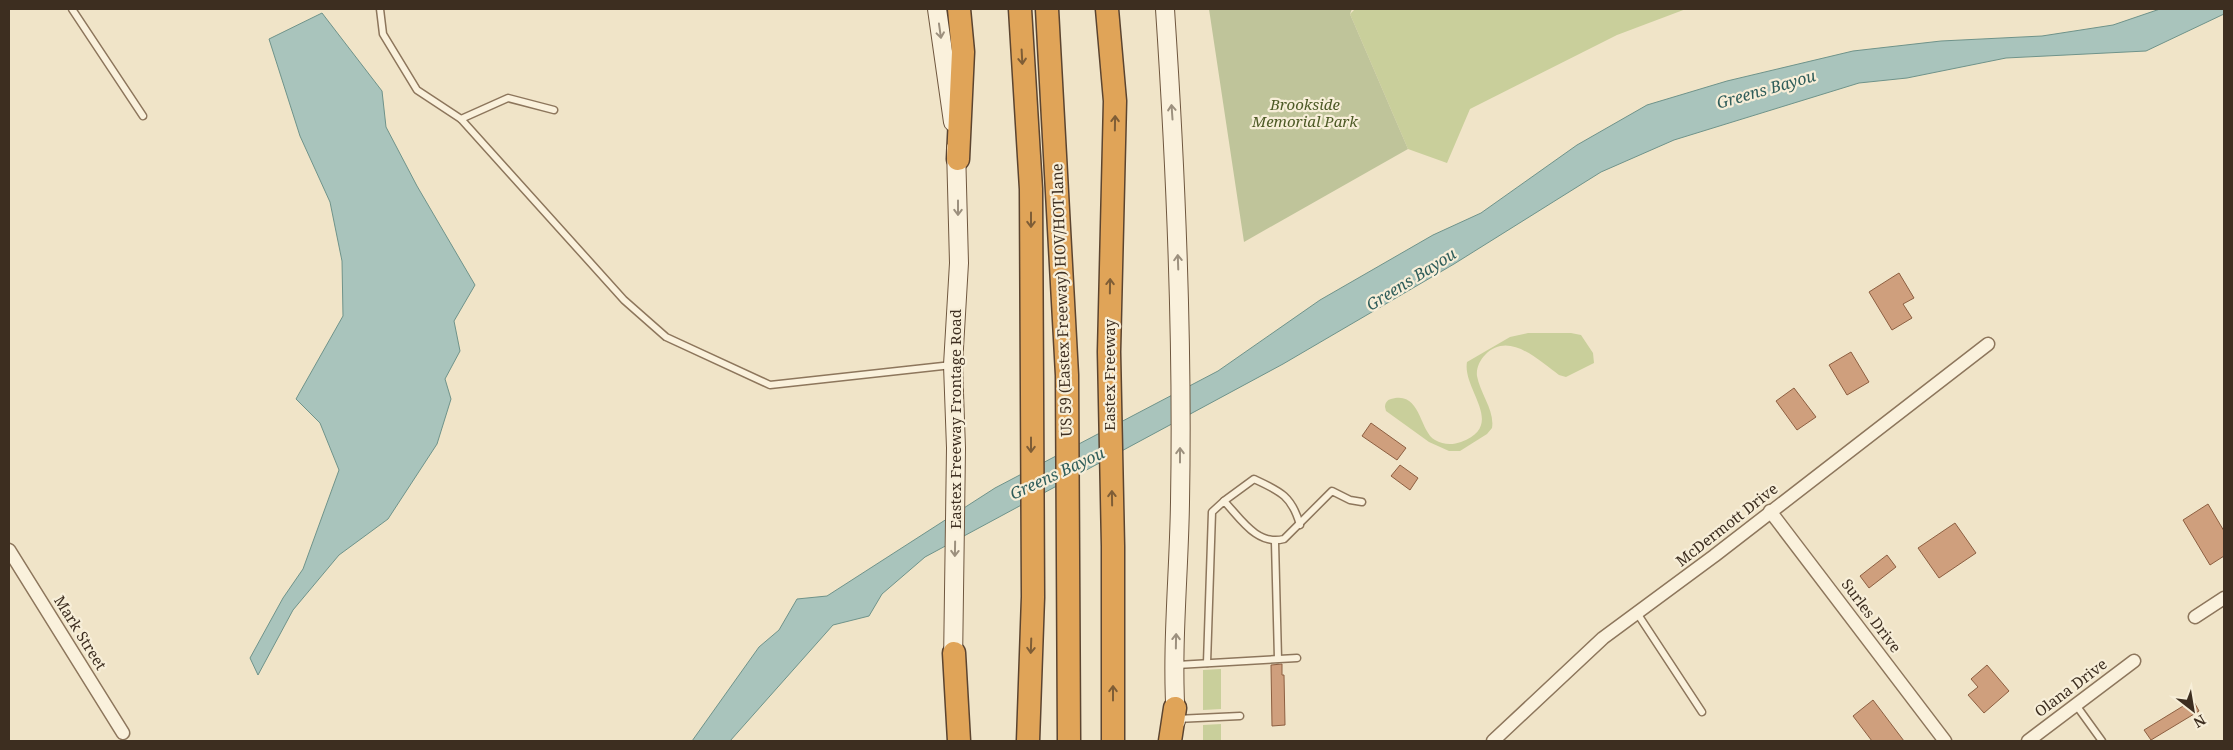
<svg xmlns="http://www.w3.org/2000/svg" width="2233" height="750" font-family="'Noto Serif',serif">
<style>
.green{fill:#c9cf9b}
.cemetery{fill:#bfc49a}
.water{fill:#a9c4bc;stroke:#6f938a}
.building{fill:#cf9f7d;stroke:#8d5f41}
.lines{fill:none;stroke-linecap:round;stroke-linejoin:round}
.lane-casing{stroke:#8d765c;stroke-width:9}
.street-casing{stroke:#8d765c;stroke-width:15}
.secondary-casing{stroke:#6f573f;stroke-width:20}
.highway-casing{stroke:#5b4430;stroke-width:25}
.lane{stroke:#faf1dc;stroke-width:6}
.street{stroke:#faf1dc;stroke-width:12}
.secondary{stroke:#faf1dc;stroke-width:18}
.highway{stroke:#e0a458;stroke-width:22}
.oneway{stroke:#9c907e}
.oneway2{stroke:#7e5d36}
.labels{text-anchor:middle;stroke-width:4.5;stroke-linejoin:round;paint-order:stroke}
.park-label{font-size:15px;font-style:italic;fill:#4d5a26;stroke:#f7eed8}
.street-label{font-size:15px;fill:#3d2e20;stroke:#f7eed8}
.water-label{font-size:16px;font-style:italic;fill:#2f5d5a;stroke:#f7eed8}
</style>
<rect width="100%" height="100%" fill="#f0e4c8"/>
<g class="green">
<path d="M1355 9H1686L1617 35 1470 109 1447 163 1408 149 1350 14Z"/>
<path d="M1528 333H1571L1581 335 1593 353 1594 363 1566 377 1559 375C1539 361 1509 330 1485 355 1480 360 1476 368 1477 376 1480 393 1495 411 1492 428L1487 434 1460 451H1449L1429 442 1386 411 1385 407C1385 403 1387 400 1391 399 1421 390 1419 431 1435 440 1443 445 1453 445 1461 442 1507 425 1462 390 1467 362L1510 337Z"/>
<path d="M1221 669V709L1203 710V670Z"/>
<path d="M1221 724V741H1203V725Z"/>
</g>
<path class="cemetery" d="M1209 9H1352L1350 14 1408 149 1244 242Z"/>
<g class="water">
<path d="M2160 9H2224V14L2146 51 2006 58 1907 78 1859 83 1674 140 1601 172 1454 264 1283 364 925 557 882 594 869 616 833 625 730 741H692L759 647 779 630 797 599 827 596 995 488 1218 371 1320 300 1433 235 1481 213 1577 145 1647 105 1727 81 1853 51 1941 41 2042 36 2113 25Z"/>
<path d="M322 13 382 91 386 127 417 186 475 285 454 321 460 351 445 379 451 399 437 444 388 519 339 555 293 610 258 675 250 658 283 598 303 569 339 470 320 423 296 399 343 316 342 261 330 202 300 136 269 39Z"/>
</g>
<g class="building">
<path d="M1899 273 1914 298 1903 304 1912 318 1892 330 1869 292Z"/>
<path d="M1851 352 1869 382 1847 395 1829 365Z"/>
<path d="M1794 388 1816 417 1797 430 1776 401Z"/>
<path d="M1371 423 1406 448 1397 460 1362 436Z"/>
<path d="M1400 465 1418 478 1410 490 1391 476Z"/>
<path d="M2208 504 2224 531V556L2210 565 2183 520Z"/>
<path d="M1955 523 1976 553 1939 578 1918 548Z"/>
<path d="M1887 555 1896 567 1869 588 1860 576Z"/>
<path d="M1282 664V675H1284L1285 725 1272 726 1271 665Z"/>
<path d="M1987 665 2009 691 1984 713 1968 695 1978 687 1971 679Z"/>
<path d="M1873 700 1904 741H1872L1853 716Z"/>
<path d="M2193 700 2199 711 2151 740 2144 730Z"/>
</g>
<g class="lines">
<defs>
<g id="lane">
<path d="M72 9 143 116"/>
<path d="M380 9 383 34 417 90 461 119 624 300 666 337 770 385 952 365"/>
<path d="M461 119 508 98 554 110"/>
<path d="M1224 501 1254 479C1280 491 1292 496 1300 525"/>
<path d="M1275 542 1278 659"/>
<path d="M1637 613 1702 712"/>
<path d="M1207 663 1212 512 1224 501C1241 519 1257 546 1284 539L1332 491 1350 500 1362 502"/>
<path d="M1177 665 1297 658"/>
<path d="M2076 705 2102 741"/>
<path d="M1176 719 1240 716"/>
</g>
<g id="street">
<path d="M1770 511 1945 741"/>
<path d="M9 550 123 733"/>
<path d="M2195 617 2224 598"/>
<path d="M1493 741 1603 638 1714 556 1988 344"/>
<path d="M2028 741 2134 661"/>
</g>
<g id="secondary">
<path d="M937 9 953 122"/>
<path d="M1165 9C1176 173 1183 337 1180 502 1179 575 1171 648 1176 721"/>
<path d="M953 664 956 448 953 365 959 263 956 148"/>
</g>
<g id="highway">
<path d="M1020 9 1031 189 1033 597 1028 741"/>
<path d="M1047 9 1067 375 1069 741"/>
<path d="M1107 9 1115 101 1109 352 1113 546V741"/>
<path d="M958 159 963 52 959 9"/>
<path d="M954 653 959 741"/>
<path d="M1170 741 1175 708"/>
</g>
</defs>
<use href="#lane" class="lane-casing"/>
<use href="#street" class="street-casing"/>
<use href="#secondary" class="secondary-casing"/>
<use href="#highway" class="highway-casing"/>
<use href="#lane" class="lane"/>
<use href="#street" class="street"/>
<use href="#secondary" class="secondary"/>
<use href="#highway" class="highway"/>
</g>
<defs><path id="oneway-shaft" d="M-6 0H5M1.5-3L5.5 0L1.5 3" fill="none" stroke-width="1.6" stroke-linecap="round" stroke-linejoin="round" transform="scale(1.25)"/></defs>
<g class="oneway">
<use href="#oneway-shaft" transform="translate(940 31) rotate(82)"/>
<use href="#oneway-shaft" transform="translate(1172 112) rotate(-94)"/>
<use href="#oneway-shaft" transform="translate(958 208) rotate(90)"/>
<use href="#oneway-shaft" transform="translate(1178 262) rotate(-92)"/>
<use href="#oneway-shaft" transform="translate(1180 455) rotate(-90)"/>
<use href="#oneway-shaft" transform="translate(955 549) rotate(91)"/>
<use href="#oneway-shaft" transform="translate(1176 641) rotate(-89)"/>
</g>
<g class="oneway2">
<use href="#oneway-shaft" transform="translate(1022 57) rotate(87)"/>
<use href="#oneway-shaft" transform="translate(1115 123) rotate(-89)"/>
<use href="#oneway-shaft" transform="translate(1031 220) rotate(90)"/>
<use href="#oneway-shaft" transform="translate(1110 286) rotate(-89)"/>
<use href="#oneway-shaft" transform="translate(1031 445) rotate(90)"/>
<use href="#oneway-shaft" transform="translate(1112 498) rotate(-91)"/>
<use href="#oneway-shaft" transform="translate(1031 646) rotate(92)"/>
<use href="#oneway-shaft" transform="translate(1113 693) rotate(-90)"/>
</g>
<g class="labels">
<g class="park-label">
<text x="1305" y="110">Brookside<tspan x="1305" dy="17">Memorial Park</tspan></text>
</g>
<g class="street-label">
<text transform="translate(1062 300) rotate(-92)" y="5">US 59 (Eastex Freeway) HOV/HOT lane</text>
<text transform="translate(1110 375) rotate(-90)" y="5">Eastex Freeway</text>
<text transform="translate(956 419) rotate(-90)" y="5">Eastex Freeway Frontage Road</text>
<text transform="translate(1727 525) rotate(-38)" y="5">McDermott Drive</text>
<text transform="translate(1871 616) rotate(53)" y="5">Surles Drive</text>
<text transform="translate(80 633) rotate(58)" y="5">Mark Street</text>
<text transform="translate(2071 688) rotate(-37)" y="5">Olana Drive</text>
</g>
<g class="water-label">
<text transform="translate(1766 89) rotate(-16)" y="6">Greens Bayou</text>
<text transform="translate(1411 279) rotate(-32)" y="6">Greens Bayou</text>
<text transform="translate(1057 473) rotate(-25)" y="6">Greens Bayou</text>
</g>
</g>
<rect width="2233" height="750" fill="none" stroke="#3d2e20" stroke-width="20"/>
<g transform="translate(2193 710) rotate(149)" stroke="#f7eed8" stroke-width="4" paint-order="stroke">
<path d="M0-4L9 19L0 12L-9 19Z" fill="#3d2e20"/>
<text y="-8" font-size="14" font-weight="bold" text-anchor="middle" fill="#3d2e20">N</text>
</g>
</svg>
